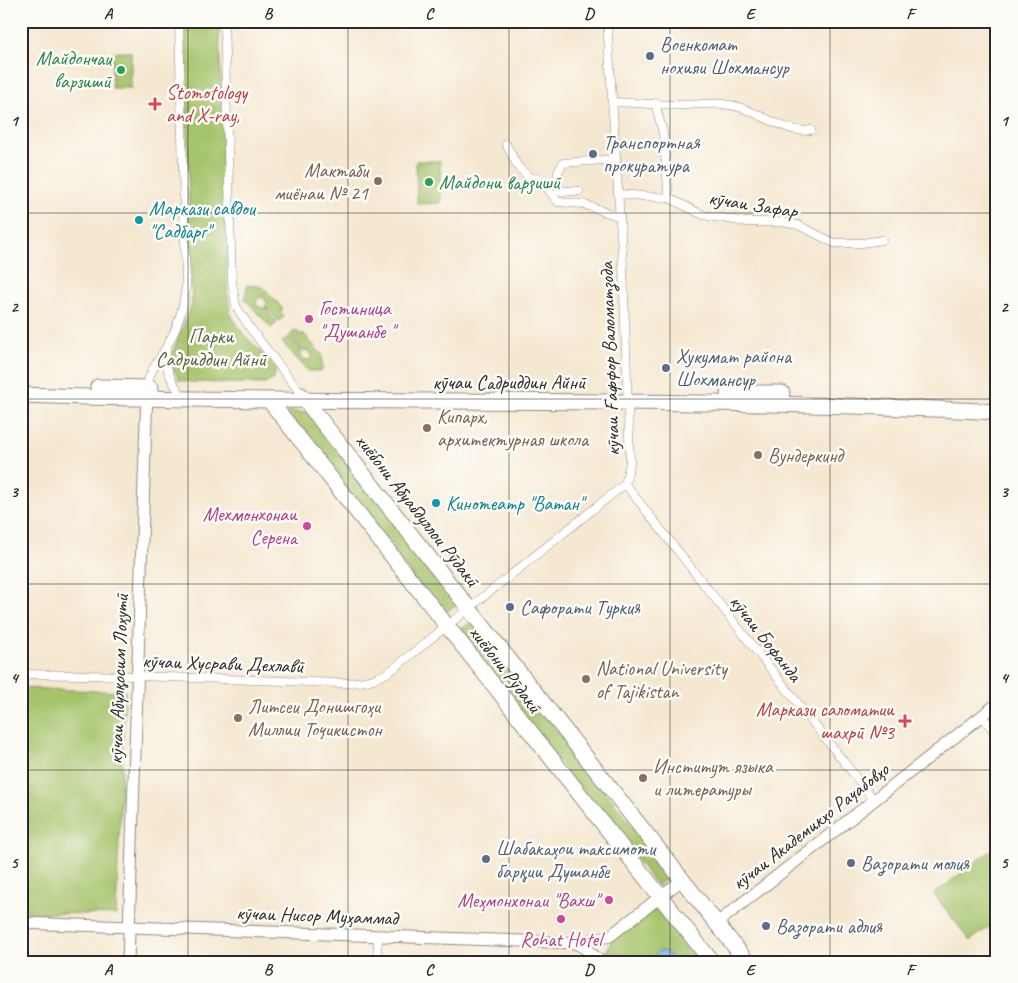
<svg xmlns="http://www.w3.org/2000/svg" width="1018" height="983" font-family="Caveat,sans-serif">
<style>
.green{fill:#a5c36a;stroke:#68774a}
.water{fill:#7fbbf1;stroke:#55738e}
.lines{fill:none;stroke-linecap:round;stroke-linejoin:round}
.street-casing{stroke:#908a7e;stroke-width:9}
.secondary-casing{stroke:#908a7e;stroke-width:13}
.highway-casing{stroke:#908a7e;stroke-width:17}
.street{stroke:#fff;stroke-width:8}
.secondary{stroke:#fff;stroke-width:11}
.highway{stroke:#fff;stroke-width:15}
.grid{fill:none;stroke:#2b2b2b;stroke-width:1;stroke-opacity:0.55}
.service-dot{fill:#5c6f8a;stroke:#fdfcf7;stroke-width:2}
.leisure-dot{fill:#2e9e5b;stroke:#fdfcf7;stroke-width:2}
.health-dot{fill:#e0444e;stroke:#fdfcf7;stroke-width:2}
.education-dot{fill:#8d6e63;stroke:#fdfcf7;stroke-width:2}
.culture-dot{fill:#0f9aa8;stroke:#fdfcf7;stroke-width:2}
.hotel-dot{fill:#d1479c;stroke:#fdfcf7;stroke-width:2}
.labels{text-anchor:middle;stroke-width:5;stroke-linejoin:round;paint-order:stroke}
.service-label{font-size:20px;fill:#4e5e75;stroke:#fdfcf7;text-anchor:start}
.leisure-label{font-size:20px;fill:#27864d;stroke:#fdfcf7;text-anchor:end}
.health-label{font-size:20px;fill:#be3a42;stroke:#fdfcf7;text-anchor:start}
.education-label{font-size:20px;fill:#785e54;stroke:#fdfcf7;text-anchor:start}
.street-label{font-size:20px;fill:#2b2b2b;stroke:#fdfcf7}
.culture-label{font-size:20px;fill:#0d838f;stroke:#fdfcf7;text-anchor:start}
.hotel-label{font-size:20px;fill:#b23c85;stroke:#fdfcf7;text-anchor:end}
.park-label{font-size:20px;fill:#566041;stroke:#fdfcf7}
.neatline{fill:none;stroke:#2b2b2b;stroke-width:2}
.grid-label{font-size:16px;text-anchor:middle;font-weight:bold;fill:#2b2b2b}
</style>
<rect width="100%" height="100%" fill="#fdfcf7"/>
<filter id="ink" filterUnits="userSpaceOnUse"><feTurbulence type="fractalNoise" baseFrequency=".02" numOctaves="2"/><feDisplacementMap in="SourceGraphic" scale="10" xChannelSelector="R" yChannelSelector="G"/><feConvolveMatrix kernelMatrix="1 2 1 2 8 2 1 2 1" color-interpolation-filters="sRGB"/></filter>
<filter id="wash" filterUnits="userSpaceOnUse"><feTurbulence type="fractalNoise" baseFrequency=".0096" numOctaves="4" result="noise"/><feDisplacementMap in="SourceGraphic" scale="20" xChannelSelector="R" yChannelSelector="G"/><feGaussianBlur stdDeviation="1.12" result="paint"/><feColorMatrix in="noise" values="0 0 0 0 0 0 0 0 0 0 0 0 0 0 0 0 0 1.4 0 .05"/><feComposite in="paint" operator="in"/></filter>
<g filter="url(#wash)">
<rect width="100%" height="100%" fill="#f5e8d1"/>
<g class="green">
<path d="M184 21H219L227 287C228 296 228 305 231 314 239 335 262 350 276 368L274 379 265 384 191 382 179 380 173 368 171 356 192 304Z"/>
<rect x="112" y="52" width="19" height="36"/>
<path d="M416 161H440L441 203 417 204Z"/>
<path d="M247 285 263 287 283 309 280 311 285 316 279 321 265 307 267 303 264 298 261 297 256 300 257 306 266 309 272 318 276 320 277 323 271 328 245 299Z"/>
<path d="M296 330 300 335 303 333 322 355V371H308L282 342 289 337 300 349 302 359 306 360 311 359 312 356 309 350 303 351 290 335Z"/>
<path d="M287 412H310L457 604 442 615Z"/>
<path d="M471 622 671 875 657 886 457 633Z"/>
<path d="M21 688 125 692 116 915 21 912Z"/>
<path d="M997 846V921L970 941 934 894Z"/>
<path d="M659 904 705 962H606V954L612 938Z"/>
<path d="M404 955 575 961V962H389V960Z"/>
</g>
<path class="water" d="M660 951 667 952 675 962H648Z"/>
</g>
<g filter="url(#ink)">
<g class="lines">
<defs>
<g id="street">
<path d="M224 21 232 282 236 306 250 328 298 390"/>
<path d="M612 102C637 103 661 105 686 105 704 104 721 102 739 107 760 113 790 135 811 130"/>
<path d="M655 103 663 133 669 198"/>
<path d="M506 144 518 167 529 177 541 180 558 202 583 204 620 217"/>
<path d="M579 191H559L558 172 563 163 616 159"/>
<path d="M618 194 669 198 703 215 746 222H782L798 225 834 243H862L882 240"/>
<path d="M166 349C164 369 172 382 183 398"/>
<path d="M147 388C148 372 160 359 167 346 178 327 184 307 186 285L179 21"/>
<path d="M625 484 874 800"/>
<path d="M21 674 137 676 339 683C359 683 377 681 393 669L625 484 630 463 623 266 607 21"/>
<path d="M982 716 997 735"/>
<path d="M377 962 378 936"/>
</g>
<g id="secondary">
<path d="M21 923 576 943 610 936 683 879"/>
<path d="M717 923 997 704"/>
<path d="M576 943 586 949 601 962"/>
<path d="M128 962 147 390"/>
</g>
<g id="highway">
<path d="M98 387 150 388"/>
<path d="M728 393H782"/>
<path d="M21 395C346 406 672 395 997 412"/>
<path d="M301 395 747 962"/>
<path d="M269 400 712 962"/>
</g>
</defs>
<use href="#street" class="street-casing"/>
<use href="#secondary" class="secondary-casing"/>
<use href="#highway" class="highway-casing"/>
<use href="#street" class="street"/>
<use href="#secondary" class="secondary"/>
<use href="#highway" class="highway"/>
</g>
</g>
<path class="grid" d="M188 21V962M348 21V962M509 21V962M670 21V962M830 21V962M21 213H997M21 399H997M21 584H997M21 770H997"/>
<g class="service-dot">
<circle cx="650" cy="56" r="5"/>
<circle cx="593" cy="154" r="5"/>
<circle cx="666" cy="368" r="5"/>
<circle cx="510" cy="607" r="5"/>
<circle cx="486" cy="859" r="5"/>
<circle cx="851" cy="863" r="5"/>
<circle cx="766" cy="926" r="5"/>
</g>
<g class="leisure-dot">
<circle cx="121" cy="70" r="5"/>
<circle cx="429" cy="182" r="5"/>
</g>
<g class="health-dot">
<path d="M152.5 96.5h5v5h5v5h-5v5h-5v-5h-5v-5h5z"/>
<path d="M902.5 713.5h5v5h5v5h-5v5h-5v-5h-5v-5h5z"/>
</g>
<g class="education-dot">
<circle cx="378" cy="181" r="5"/>
<circle cx="427" cy="428" r="5"/>
<circle cx="758" cy="455" r="5"/>
<circle cx="586" cy="679" r="5"/>
<circle cx="238" cy="718" r="5"/>
<circle cx="643" cy="778" r="5"/>
</g>
<g class="culture-dot">
<circle cx="139" cy="220" r="5"/>
<circle cx="436" cy="503" r="5"/>
</g>
<g class="hotel-dot">
<circle cx="309" cy="319" r="5"/>
<circle cx="307" cy="526" r="5"/>
<circle cx="609" cy="900" r="5"/>
<circle cx="561" cy="919" r="5"/>
</g>
<g class="labels">
<g class="service-label">
<text x="660" y="51">Военкомат<tspan x="660" dy="23">нохияи Шохмансур</tspan></text>
<text x="603" y="149">Транспортная<tspan x="603" dy="23">прокуратура</tspan></text>
<text x="676" y="363">Хукумат района<tspan x="676" dy="23">Шохмансур</tspan></text>
<text x="520" y="614">Сафорати Туркия</text>
<text x="496" y="855">Шабакаҳои таксимоти<tspan x="496" dy="23">барқии Душанбе</tspan></text>
<text x="861" y="870">Вазорати молия</text>
<text x="776" y="933">Вазорати адлия</text>
</g>
<g class="leisure-label">
<text x="111" y="65">Майдончаи<tspan x="111" dy="23">варзишӣ</tspan></text>
<text x="439" y="189" text-anchor="start">Майдони варзишӣ</text>
</g>
<g class="health-label">
<text x="166" y="99">Stomotology<tspan x="166" dy="23">and X-ray,</tspan></text>
<text x="894" y="716" text-anchor="end">Маркази саломатии<tspan x="894" dy="23">шахрӣ №3</tspan></text>
</g>
<g class="education-label">
<text x="368" y="177" text-anchor="end">Мактаби<tspan x="368" dy="23">миёнаи № 21</tspan></text>
<text x="437" y="423">Кипарх,<tspan x="437" dy="23">архитектурная школа</tspan></text>
<text x="768" y="462">Вундеркинд</text>
<text x="596" y="675">National University<tspan x="596" dy="23">of Tajikistan</tspan></text>
<text x="248" y="713">Литсеи Донишгоҳи<tspan x="248" dy="23">Миллии Тоҷикистон</tspan></text>
<text x="653" y="773">Институт языка<tspan x="653" dy="23">и литературы</tspan></text>
</g>
<g class="street-label">
<text transform="translate(753 204) rotate(9)" y="7">кӯчаи Зафар</text>
<text transform="translate(609 359) rotate(-92)" y="7">кӯчаи Ғаффор Валоматзода</text>
<text x="509" y="389">кӯчаи Садриддин Айнӣ</text>
<text transform="translate(418 510) rotate(52)" y="7">хиёбони Абуабдуллои Рӯдакӣ</text>
<text transform="translate(766 638) rotate(52)" y="7">кӯчаи Бофанда</text>
<text transform="translate(223 663) rotate(2)" y="7">кӯчаи Хусрави Дехлавӣ</text>
<text transform="translate(506 669) rotate(52)" y="7">хиёбони Рӯдакӣ</text>
<text transform="translate(118 679) rotate(-88)" y="7">кӯчаи Абулқосим Лоҳутӣ</text>
<text transform="translate(810 826) rotate(-38)" y="7">кӯчаи Академикҳо Раҷабовҳо</text>
<text transform="translate(317 915) rotate(2)" y="7">кӯчаи Нисор Муҳаммад</text>
</g>
<g class="culture-label">
<text x="149" y="215">Маркази савдои<tspan x="149" dy="23">"Садбарг"</tspan></text>
<text x="446" y="510">Кинотеатр "Ватан"</text>
</g>
<g class="hotel-label">
<text x="319" y="315" text-anchor="start">Гостиница<tspan x="319" dy="23">"Душанбе "</tspan></text>
<text x="297" y="521">Мехмонхонаи<tspan x="297" dy="23">Серена</tspan></text>
<text x="599" y="907">Меҳмонхонаи "Вахш"</text>
<text x="561" y="946" text-anchor="middle">Rohat Hotel</text>
</g>
<g class="park-label">
<text x="211" y="343">Парки<tspan x="211" dy="23">Садриддин Айнӣ</tspan></text>
</g>
</g>
<rect width="1018" height="983" fill="none" stroke="#fdfcf7" stroke-width="55"/>
<rect x="28" y="28" width="962" height="928" class="neatline"/>
<g class="grid-label">
<text x="108" y="19">A</text>
<text x="268" y="19">B</text>
<text x="429" y="19">C</text>
<text x="589" y="19">D</text>
<text x="750" y="19">E</text>
<text x="910" y="19">F</text>
<text x="14" y="126">1</text>
<text x="1004" y="126">1</text>
<text x="14" y="312">2</text>
<text x="1004" y="312">2</text>
<text x="14" y="497">3</text>
<text x="1004" y="497">3</text>
<text x="14" y="683">4</text>
<text x="1004" y="683">4</text>
<text x="14" y="868">5</text>
<text x="1004" y="868">5</text>
<text x="108" y="975">A</text>
<text x="268" y="975">B</text>
<text x="429" y="975">C</text>
<text x="589" y="975">D</text>
<text x="750" y="975">E</text>
<text x="910" y="975">F</text>
</g>
</svg>
